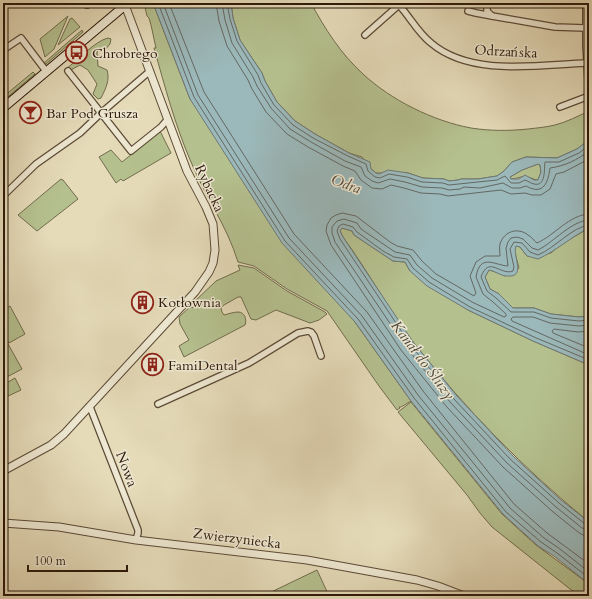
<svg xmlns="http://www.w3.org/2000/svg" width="592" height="599" font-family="Cardo,serif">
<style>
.green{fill:#b5c08f;stroke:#716c4c}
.water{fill:#9bb8ba;stroke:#6f7874;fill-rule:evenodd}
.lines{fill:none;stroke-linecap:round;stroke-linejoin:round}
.shore{stroke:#646862;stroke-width:1}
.stream{stroke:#6f7874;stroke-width:2}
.minor-casing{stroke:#5b4a36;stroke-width:8}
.tertiary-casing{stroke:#5b4a36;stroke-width:9}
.secondary-casing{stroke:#2d190a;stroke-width:10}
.minor{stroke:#eee8d2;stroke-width:5.5}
.tertiary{stroke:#eee8d2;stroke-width:7}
.secondary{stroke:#eee8d2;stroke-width:8}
.labels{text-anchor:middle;stroke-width:3;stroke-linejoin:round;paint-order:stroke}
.street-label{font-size:14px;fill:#2d190a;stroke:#eee8d2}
.poi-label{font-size:14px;fill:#2d190a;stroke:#eee8d2;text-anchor:start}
.water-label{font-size:15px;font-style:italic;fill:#4e493f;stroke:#eee8d2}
</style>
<rect width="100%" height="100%" fill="#e5dbb9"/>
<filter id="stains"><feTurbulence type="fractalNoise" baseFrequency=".005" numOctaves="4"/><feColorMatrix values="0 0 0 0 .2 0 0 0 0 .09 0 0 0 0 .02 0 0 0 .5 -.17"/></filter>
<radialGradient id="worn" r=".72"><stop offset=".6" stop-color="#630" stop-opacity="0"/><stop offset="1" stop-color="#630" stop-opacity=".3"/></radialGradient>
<g class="green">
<path d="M144 3H153L190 99 355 322 411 401 401 407H399L400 408 397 410 379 386 327 311 287 289 254 266 238 262C227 226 205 196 191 162 175 125 165 87 154 48H156L151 25 149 18 147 16Z"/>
<path d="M231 3H311C325 29 341 54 363 74 391 100 433 121 471 128 490 131 509 131 528 129 537 128 547 127 555 125 567 122 578 116 589 111V140L577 149 557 158 526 157 512 162 504 171 497 176 478 179H461L458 180 449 181 444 179 423 178 408 173H376L371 169 362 157 349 153 315 134 295 121 277 102 265 81 262 73 240 40 233 18Z"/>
<path d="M68 16 54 49 45 57 40 39Z"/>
<path d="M72 18 80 27 58 45 70 19Z"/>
<path d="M82 30 83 32 46 64 44 63Z"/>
<path d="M108 38 111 39 110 44 104 51 99 50 97 52 98 66 107 70C110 80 106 88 101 98L98 99 93 94 97 84 88 70 80 65 69 71 66 69C78 60 95 41 108 38Z"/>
<path d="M33 72 35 74 3 101V97Z"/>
<path d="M160 131 171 153 123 181 121 179 116 183 99 157 111 150 122 162Z"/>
<path d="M538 164 540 165 541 172 538 180C534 180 532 178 528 177 522 175 518 179 511 179L510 177 522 170Z"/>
<path d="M61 179 63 180 78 199 37 231 18 215Z"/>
<path d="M342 228 352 231 354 235 393 261 405 262 410 271 468 310 533 341 589 365V522C524 469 465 409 414 343 388 309 368 271 343 237L340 231Z"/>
<path d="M589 228V316L579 317 551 314 534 308H513L499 294 490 289 485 277 489 270 499 273 505 276 519 268 514 249 516 246 520 247 527 256 551 253 560 245Z"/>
<path d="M238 265 254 268 287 291 325 312 327 314 319 320 310 323 276 310 256 320 251 319 241 297H238L224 305 221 308 222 312 224 315C228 314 234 312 238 312 245 312 247 320 245 325L184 357 179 346 189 340 180 324 179 317 191 306 192 308 195 306 193 303 216 281 240 270Z"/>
<path d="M10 306 25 334 9 343 3 333V310Z"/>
<path d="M3 335 22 369 3 379Z"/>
<path d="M15 378 21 390 6 397 3 391V385Z"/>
<path d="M411 402 502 514 536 545 589 584V596H581L570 589 492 527 480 513 467 495 398 412Z"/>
<path d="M317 570 329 596H263Z"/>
</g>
<path class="water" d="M153 3H231L233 18 240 40 262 73 265 81 277 102 295 121 315 134 349 153 370 162 371 169 376 173 379 174 388 170 408 173 423 178 444 179 449 181 458 180 461 179H478L497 176 504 171 512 162 526 157 557 158 577 149 589 140V228C571 237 556 251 538 259L527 256 520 247 516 246C512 255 527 278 507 276 501 276 495 271 489 270L485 277 490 289 499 294 513 308H534L551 314 579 317 589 316V335L588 336 589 339V365L533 341 468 310 427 286 410 271 405 262 393 261 354 235 352 231 342 228 340 231 343 237 413 342 457 396 513 456 561 500 589 522V584L554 556 538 546 503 514 411 401 355 322 282 243 190 99ZM538 164 540 165 541 172 538 180H534L525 175 519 179H511L510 177 522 170Z"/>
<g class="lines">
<g class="shore">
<path d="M158 3 194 97 285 241 358 319 414 398 506 512 541 542 557 553 589 578"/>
<path d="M163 3 198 95 289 238 362 316 418 395 510 508 544 538 560 549 589 572"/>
<path d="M169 3 204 92 294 234 367 312 423 391 514 504 547 533 589 564"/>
<path d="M216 3 219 21 227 46 248 80 252 89 266 112 287 134 308 147 343 166 355 171 361 180 372 188 382 189 391 185 404 188 421 193 440 194 448 196 501 190 511 194 525 193 532 195H541L550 189 556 174 564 172 589 159"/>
<path d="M222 3 225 20 232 43 253 77 257 86 271 108 290 129 311 142 345 161 361 167 365 176 372 181 378 183 390 179 405 182 422 187 442 188 449 190 460 189 464 187 480 188 503 183 512 188H520L526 186C544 196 548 182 550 168 565 166 577 160 589 151"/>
<path d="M227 3 230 19 237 41 258 75 261 83 274 105 293 125 313 138 348 156 366 164 368 171 375 177 380 178 389 174 407 177 422 182 443 183 449 185 497 180 505 176 511 183H519L525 180C528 181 530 183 534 184 546 187 544 169 545 162H559L579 153 589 145"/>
<path d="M589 214C569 215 555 235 537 243 534 241 532 237 528 235 518 227 504 231 500 244 499 248 500 252 500 256H485L476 262 470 276 476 293 474 296 436 274 422 261 413 250 397 246 390 242 356 216 342 213 336 215 331 218 327 225 326 231 331 245 401 350 446 406 503 467 552 511 578 532 583 535 589 536"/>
<path d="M589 220C571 221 554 242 538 250L532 248 523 239 517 237 511 238 508 242 506 248 508 266C494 265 480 253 476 277L483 294 493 302 506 314V316L504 317 472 302 432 278 417 265 410 255 395 252 361 229 357 223 344 219 337 221 332 227V233L335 242 406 347 450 402 507 463 556 507 582 528 589 530"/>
<path d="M589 225C572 227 555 248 538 255L530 252 522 243 514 242 510 249 514 267 513 271C500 276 489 255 481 277L487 291 496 298 511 312H534L551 318 579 321 589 320"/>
<path d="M589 325 579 326 550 323 533 317H513L511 319 512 321 589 355"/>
<path d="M589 331 578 332 554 329 552 331 553 333 589 348"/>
<path d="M589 360 534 337 470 307 429 282 413 268 407 259 394 257 383 251 357 232 353 227 343 224 339 226 337 231 340 239 410 344 454 399 510 459 559 503 585 524 589 525"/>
</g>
<path class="stream" d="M587 596 589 593"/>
<defs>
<g id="minor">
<path d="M487 3V11L492 16 555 27 586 28"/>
<path d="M586 3V45L589 96"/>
<path d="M87 5V3"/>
<path d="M399 5C410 17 418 33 431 43 471 77 538 65 586 63"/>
<path d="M468 11 476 13 492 16"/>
<path d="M365 35 400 4"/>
<path d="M3 50 21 38 46 71"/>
<path d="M68 71 131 151 161 127 167 120"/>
<path d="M560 107 589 96"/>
<path d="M3 196 36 164 80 133 101 113 150 71"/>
<path d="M158 404 249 363 298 333 308 331 311 332 314 336 321 356"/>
<path d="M90 407 138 530V533L136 540"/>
</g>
<g id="tertiary">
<path d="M3 471 51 445 64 434 195 292 209 272 213 263 215 250 213 224 206 207 187 171 125 5"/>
<path d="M3 523 59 527 136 540 307 560 417 580 438 586 464 596"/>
</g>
<path id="secondary" d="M3 108 128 3"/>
</defs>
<use href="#minor" class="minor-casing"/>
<use href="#tertiary" class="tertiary-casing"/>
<use href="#secondary" class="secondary-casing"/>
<use href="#minor" class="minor"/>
<use href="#tertiary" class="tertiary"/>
<use href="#secondary" class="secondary"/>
</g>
<defs>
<symbol id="bus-ring" viewBox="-11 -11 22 22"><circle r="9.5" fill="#eee8d2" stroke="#8f2418" stroke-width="1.5"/><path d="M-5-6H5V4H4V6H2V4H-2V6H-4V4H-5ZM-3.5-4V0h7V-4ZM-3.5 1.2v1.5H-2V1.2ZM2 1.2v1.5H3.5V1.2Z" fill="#8f2418"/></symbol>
<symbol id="bar-ring" viewBox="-11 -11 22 22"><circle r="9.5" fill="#eee8d2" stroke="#8f2418" stroke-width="1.5"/><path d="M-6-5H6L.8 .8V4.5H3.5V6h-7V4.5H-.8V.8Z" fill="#8f2418"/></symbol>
<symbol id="building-ring" viewBox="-11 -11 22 22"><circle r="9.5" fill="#eee8d2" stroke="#8f2418" stroke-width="1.5"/><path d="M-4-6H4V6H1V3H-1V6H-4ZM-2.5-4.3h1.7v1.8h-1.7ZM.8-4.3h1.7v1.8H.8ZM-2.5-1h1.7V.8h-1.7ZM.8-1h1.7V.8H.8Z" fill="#8f2418"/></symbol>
</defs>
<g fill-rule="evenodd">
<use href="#bus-ring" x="64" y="40" width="25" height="25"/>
<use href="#bar-ring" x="18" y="100" width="25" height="25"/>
<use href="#building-ring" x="130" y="290" width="25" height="25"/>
<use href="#building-ring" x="140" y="352" width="25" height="25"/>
</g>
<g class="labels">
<g class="street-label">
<text transform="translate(506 51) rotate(3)" y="5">Odrzańska</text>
<text transform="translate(210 188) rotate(65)" y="5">Rybacka</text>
<text transform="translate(127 469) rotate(69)" y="5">Nowa</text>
<text transform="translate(237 538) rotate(7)" y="5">Zwierzyniecka</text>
</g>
<g class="poi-label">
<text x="92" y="58">Chrobrego</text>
<text x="46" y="118">Bar Pod Grusza</text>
<text x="158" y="307">Kotłownia</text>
<text x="168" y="370">FamiDental</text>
</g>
<g class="water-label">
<text transform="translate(346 184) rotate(20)" y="5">Odra</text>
<text transform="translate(423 360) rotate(53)" y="5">Kanał do Śluzy</text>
</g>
</g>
<rect width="592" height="599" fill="none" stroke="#e5dbb9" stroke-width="16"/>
<rect x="4" y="4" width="584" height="591" fill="none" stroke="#2d190a" stroke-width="2"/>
<rect x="8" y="8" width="576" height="583" fill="none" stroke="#2d190a"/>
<path d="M28 565v6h99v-6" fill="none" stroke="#2d190a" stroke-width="2"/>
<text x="34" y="565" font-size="12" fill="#2d190a" stroke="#eee8d2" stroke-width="3" paint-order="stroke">100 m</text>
<rect width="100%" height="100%" filter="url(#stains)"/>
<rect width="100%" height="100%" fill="url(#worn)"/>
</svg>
